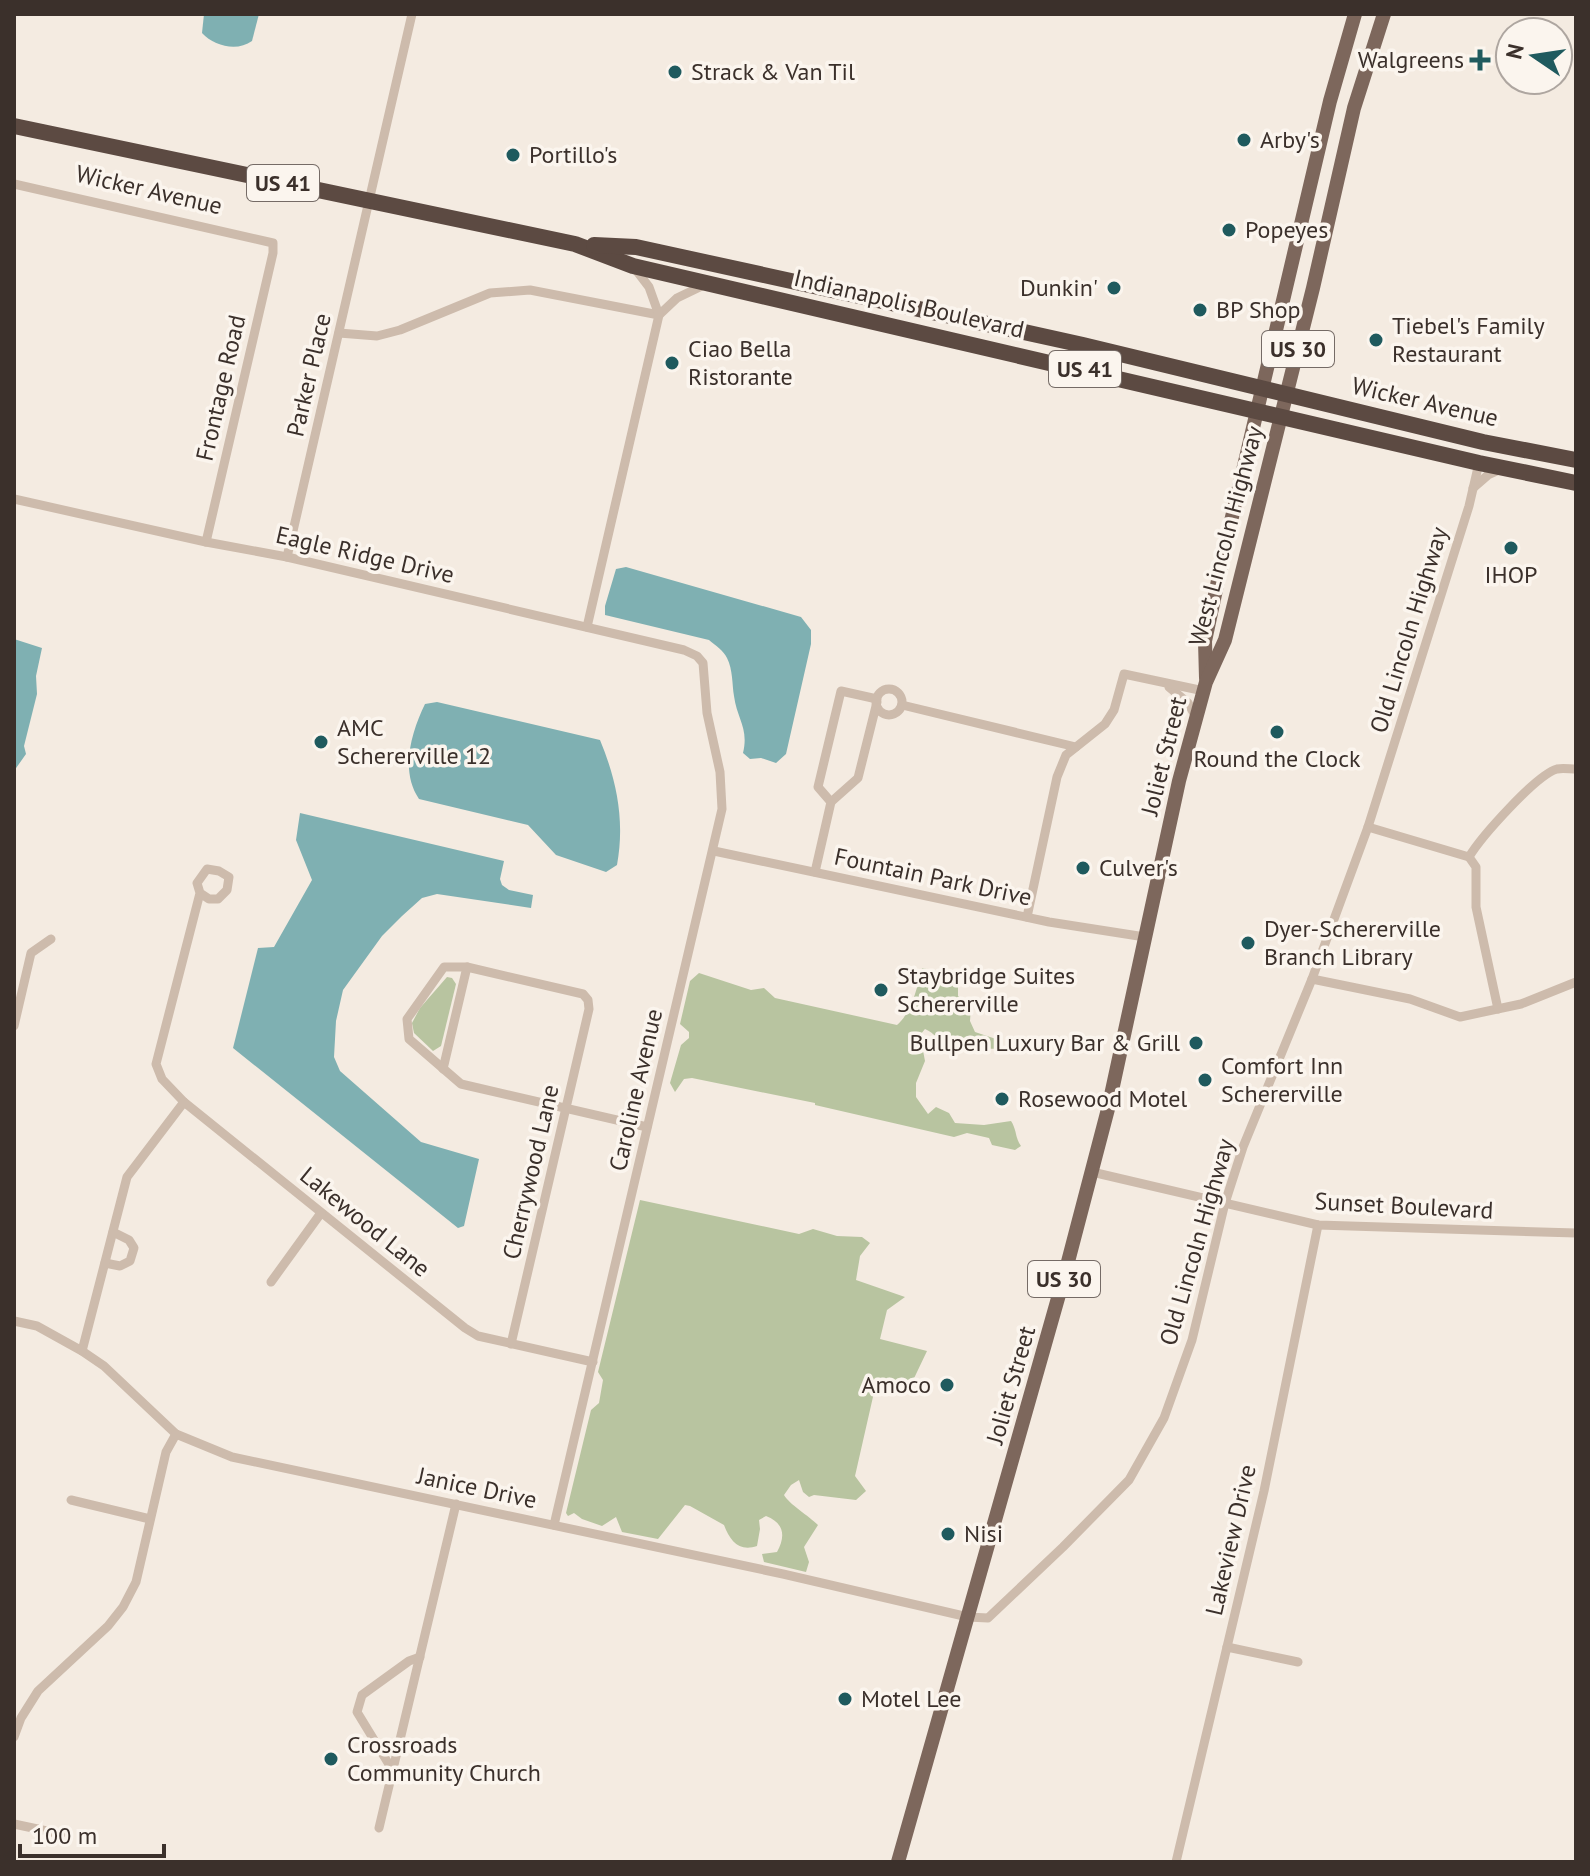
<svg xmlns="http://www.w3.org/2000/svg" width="1590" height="1876" font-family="'PT Sans',sans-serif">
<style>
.green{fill:#b8c4a0}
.water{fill:#7fb0b2}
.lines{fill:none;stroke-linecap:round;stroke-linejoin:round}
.street{stroke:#cdbbac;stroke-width:9}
.primary{stroke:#7d675c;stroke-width:14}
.highway{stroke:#5c4a42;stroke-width:16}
.poi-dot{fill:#1f5a5e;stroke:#fbf5ee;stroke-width:3}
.labels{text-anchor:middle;stroke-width:7;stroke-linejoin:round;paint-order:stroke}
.shield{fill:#fbf5ee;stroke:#756b66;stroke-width:2}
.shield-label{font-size:22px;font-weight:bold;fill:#3b302b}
.poi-label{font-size:24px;fill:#3b302b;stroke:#fbf5ee;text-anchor:start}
.street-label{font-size:24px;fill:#3b302b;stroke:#fbf5ee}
</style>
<rect width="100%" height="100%" fill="#f4ebe1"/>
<g class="green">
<path d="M922 968 958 976V996L971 1007 970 1021 975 1032 999 1040 996 1049C979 1048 960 1053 945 1044 937 1040 935 1033 925 1029L920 1035 925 1061 916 1083V1097L928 1114 936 1107 949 1113 955 1123 984 1125 1011 1121C1017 1130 1015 1138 1021 1146L1015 1150 992 1145 989 1138 967 1133 954 1137 815 1105V1103L692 1078 684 1079 675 1092 670 1083 681 1045 689 1038V1032L680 1024 690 981 699 973 751 990 764 988 775 998 897 1025C912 1012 917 988 922 968Z"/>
<path d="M447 977 452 978 456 984 441 1046 433 1051 414 1033 412 1023 420 1008Z"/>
<path d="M640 1200 799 1234 813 1229 837 1236 862 1237 870 1243 860 1256 856 1280 905 1297 887 1310 880 1339 927 1351 907 1393 876 1382 873 1385 875 1388 855 1476 866 1491 856 1500 814 1495 809 1497 803 1492 799 1480 791 1485 784 1495C789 1504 809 1516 818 1525L804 1547 809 1562 806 1572 764 1562 762 1554 777 1552C786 1536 784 1523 766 1516L759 1520 760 1529 757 1546C739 1552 730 1541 724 1525L690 1506 685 1505 658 1539 622 1532 616 1517 602 1526 582 1519 574 1513 568 1516 566 1513 591 1410 599 1403 603 1380 598 1372Z"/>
</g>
<g class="water">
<path d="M204 14H259L252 41C237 52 214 46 202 33Z"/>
<path d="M626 567 801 617 811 630V644L786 754 776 763 761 758 750 759 743 753C749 728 737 719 734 696 732 684 733 670 727 658 724 651 715 645 709 640L605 615V606L616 569Z"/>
<path d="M14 639 42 648 36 676 37 694 24 746 26 754 14 771Z"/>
<path d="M437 702 600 740C617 781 625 821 617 865L606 872 556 855 528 825 419 799C400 771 411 733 425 704Z"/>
<path d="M300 813 504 861 500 879 502 885 509 890 533 895 531 908 437 894 422 898 402 916 382 936 343 990 336 1021 334 1057 340 1071 421 1142 479 1159 464 1226 458 1228 233 1048 258 948 274 947 312 880 296 840Z"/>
</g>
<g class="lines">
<g class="street">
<path d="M14 184 273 243V253L206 542"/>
<path d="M659 315 677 298 706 284"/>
<path d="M339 333 377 336 400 330 490 293 530 290 659 315"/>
<path d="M1473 488 1488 475 1499 470"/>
<path d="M14 499 206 542 287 557 684 650 697 656 703 663 707 713 720 772 722 809 554 1525"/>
<path d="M287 557 412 14"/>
<path d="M587 627 659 315 649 287 633 266"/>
<path d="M1169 687 1188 703 1196 717"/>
<circle cx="889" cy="702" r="13"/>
<path d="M902 705 1076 747"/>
<path d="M831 802 858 778 877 702"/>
<path d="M1368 827 1469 857"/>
<path d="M714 851 1049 922 1145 937"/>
<path d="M815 872 831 802 818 787 841 691 877 699"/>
<path d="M200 893 209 899H218L227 890 229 877 219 871 207 869 197 883 200 893 156 1064 162 1079 184 1102 465 1328 478 1336 593 1362"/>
<path d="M1027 917 1057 777 1066 755 1105 724 1114 710 1124 674 1204 691"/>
<path d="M1312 979 1410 999 1460 1017 1521 1004 1576 982"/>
<path d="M1498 1009 1476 907V867L1469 857C1481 837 1536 775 1557 769 1562 768 1570 769 1576 769"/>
<path d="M14 1026 31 953 51 939"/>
<path d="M443 1069 467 967"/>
<path d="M1092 1172 1318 1225 1576 1233"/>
<path d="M105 1263 120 1266 130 1261 134 1248 129 1240 113 1232"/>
<path d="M271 1282 321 1213"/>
<path d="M14 1321 37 1326 82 1351 104 1366 176 1434 232 1457 783 1574 968 1617 988 1618 1063 1547 1129 1480 1164 1418 1192 1340 1225 1203 1243 1147 1312 979 1368 827 1469 506 1479 463"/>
<path d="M511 1344 589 1009 588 1000 583 994 467 967H444L407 1019 409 1039 461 1084 647 1127"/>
<path d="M82 1351 127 1177 184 1102"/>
<path d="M71 1500 150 1519"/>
<path d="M1227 1647 1298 1662"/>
<path d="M14 1737 21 1718 38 1691 108 1626 123 1607 136 1582 166 1452 176 1434"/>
<path d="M393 1771 357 1712 362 1695 409 1661 420 1657"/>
<path d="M14 1824 61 1834"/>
<path d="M379 1828 456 1504"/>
<path d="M1176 1862 1264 1491 1318 1225"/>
</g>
<g class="primary">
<path d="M1206 678 1205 641 1228 534 1330 101 1355 14"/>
<path d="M898 1862 1064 1277 1108 1109 1179 781 1206 682 1225 640 1313 288 1354 108 1384 14"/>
</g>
<g class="highway">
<path d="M14 126 575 244 633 266 1479 463 1576 483"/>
<path d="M594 245 636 247 1083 345 1483 442 1576 460"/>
</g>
</g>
<g class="poi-dot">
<path d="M1476 48h8v8h8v8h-8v8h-8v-8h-8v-8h8z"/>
<circle cx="675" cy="72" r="8"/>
<circle cx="1244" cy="140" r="8"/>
<circle cx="513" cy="155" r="8"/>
<circle cx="1229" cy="230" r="8"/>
<circle cx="1114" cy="288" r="8"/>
<circle cx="1200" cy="310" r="8"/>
<circle cx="1376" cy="340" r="8"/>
<circle cx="672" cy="363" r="8"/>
<circle cx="1511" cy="548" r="8"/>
<circle cx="1277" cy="732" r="8"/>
<circle cx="321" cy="742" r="8"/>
<circle cx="1083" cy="868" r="8"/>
<circle cx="1248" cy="943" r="8"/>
<circle cx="881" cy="990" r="8"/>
<circle cx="1196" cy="1043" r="8"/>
<circle cx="1205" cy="1080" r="8"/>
<circle cx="1002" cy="1099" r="8"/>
<circle cx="947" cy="1385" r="8"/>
<circle cx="948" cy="1534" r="8"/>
<circle cx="845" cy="1699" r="8"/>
<circle cx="331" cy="1759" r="8"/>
</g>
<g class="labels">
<g class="shield">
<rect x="247" y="165" width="72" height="36" rx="6"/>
<rect x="1262" y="331" width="72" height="36" rx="6"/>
<rect x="1049" y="351" width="72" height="36" rx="6"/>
<rect x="1028" y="1261" width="72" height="36" rx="6"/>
</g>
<g class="shield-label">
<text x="283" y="191">US 41</text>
<text x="1298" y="357">US 30</text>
<text x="1085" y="377">US 41</text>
<text x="1064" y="1287">US 30</text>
</g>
<g class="poi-label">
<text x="1464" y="68" text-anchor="end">Walgreens</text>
<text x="691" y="80">Strack &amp; Van Til</text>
<text x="1260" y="148">Arby's</text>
<text x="529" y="163">Portillo's</text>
<text x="1245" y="238">Popeyes</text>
<text x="1098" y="296" text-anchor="end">Dunkin'</text>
<text x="1216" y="318">BP Shop</text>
<text x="1392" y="334">Tiebel's Family<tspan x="1392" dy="28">Restaurant</tspan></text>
<text x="688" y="357">Ciao Bella<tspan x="688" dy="28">Ristorante</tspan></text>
<text x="1511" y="583" text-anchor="middle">IHOP</text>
<text x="337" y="736">AMC<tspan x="337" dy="28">Schererville 12</tspan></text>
<text x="1277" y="767" text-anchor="middle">Round the Clock</text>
<text x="1099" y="876">Culver's</text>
<text x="1264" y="937">Dyer-Schererville<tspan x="1264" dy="28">Branch Library</tspan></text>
<text x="897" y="984">Staybridge Suites<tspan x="897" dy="28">Schererville</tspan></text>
<text x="1180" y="1051" text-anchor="end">Bullpen Luxury Bar &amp; Grill</text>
<text x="1221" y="1074">Comfort Inn<tspan x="1221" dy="28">Schererville</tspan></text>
<text x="1018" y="1107">Rosewood Motel</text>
<text x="931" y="1393" text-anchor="end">Amoco</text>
<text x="964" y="1542">Nisi</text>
<text x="861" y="1707">Motel Lee</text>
<text x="347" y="1753">Crossroads<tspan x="347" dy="28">Community Church</tspan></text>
</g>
<g class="street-label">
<text transform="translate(149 190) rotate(13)" y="8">Wicker Avenue</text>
<text transform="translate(909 304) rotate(13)" y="8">Indianapolis Boulevard</text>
<text transform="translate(309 375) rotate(-77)" y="8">Parker Place</text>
<text transform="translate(221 388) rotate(-77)" y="8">Frontage Road</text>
<text transform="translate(1425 402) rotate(13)" y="8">Wicker Avenue</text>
<text transform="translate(1226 536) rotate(-75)" y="8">West Lincoln Highway</text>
<text transform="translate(365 555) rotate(13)" y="8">Eagle Ridge Drive</text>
<text transform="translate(1409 630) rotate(-73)" y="8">Old Lincoln Highway</text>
<text transform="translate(1164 756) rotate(-76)" y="8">Joliet Street</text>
<text transform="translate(933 877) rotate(12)" y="8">Fountain Park Drive</text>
<text transform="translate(636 1090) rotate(-77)" y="8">Caroline Avenue</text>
<text transform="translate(531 1172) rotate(-77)" y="8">Cherrywood Lane</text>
<text transform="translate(1404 1206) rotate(3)" y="8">Sunset Boulevard</text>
<text transform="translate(365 1222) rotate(39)" y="8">Lakewood Lane</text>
<text transform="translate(1197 1242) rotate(-74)" y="8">Old Lincoln Highway</text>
<text transform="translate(1011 1385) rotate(-74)" y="8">Joliet Street</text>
<text transform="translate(477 1488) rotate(12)" y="8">Janice Drive</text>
<text transform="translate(1231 1540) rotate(-77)" y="8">Lakeview Drive</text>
</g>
</g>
<rect width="1590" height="1876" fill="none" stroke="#3b302b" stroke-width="32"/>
<g transform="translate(1534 56) rotate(283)"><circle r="38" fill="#fbf5ee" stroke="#aea6a0" stroke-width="2"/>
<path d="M0-6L14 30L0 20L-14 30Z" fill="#1f5a5e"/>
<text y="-12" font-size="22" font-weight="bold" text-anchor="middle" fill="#3b302b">N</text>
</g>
<path d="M20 1844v12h144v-12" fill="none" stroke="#3b302b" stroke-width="4"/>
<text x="32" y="1844" font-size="24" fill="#3b302b" stroke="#fbf5ee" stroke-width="6" paint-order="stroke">100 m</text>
</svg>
